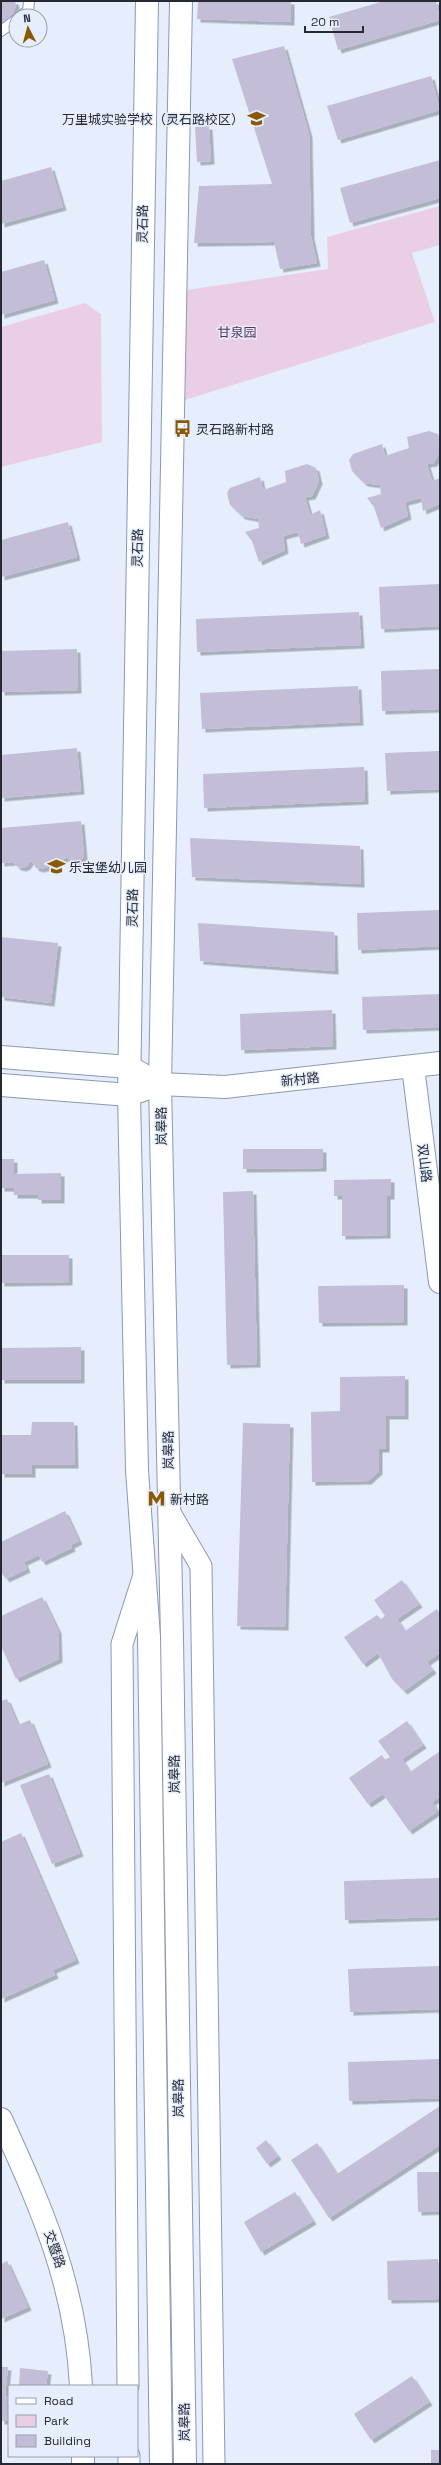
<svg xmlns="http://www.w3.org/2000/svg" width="441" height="2465" font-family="'Space Grotesk','Noto Sans SC',sans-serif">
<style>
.green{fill:#e9cee6}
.building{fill:#c3bdd7;filter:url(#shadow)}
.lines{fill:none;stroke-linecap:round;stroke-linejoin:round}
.lane-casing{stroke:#8c98af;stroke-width:12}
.street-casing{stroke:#8c98af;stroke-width:23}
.secondary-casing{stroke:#8c98af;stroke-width:24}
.lane{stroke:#fff;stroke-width:10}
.street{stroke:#fff;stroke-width:21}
.secondary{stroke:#fff;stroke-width:22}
.labels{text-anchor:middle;stroke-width:3;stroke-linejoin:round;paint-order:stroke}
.poi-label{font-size:13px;fill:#242932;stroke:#e6eefd;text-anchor:start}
.street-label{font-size:13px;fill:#242932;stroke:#e6eefd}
.park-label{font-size:13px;fill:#5b3558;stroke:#e6eefd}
</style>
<defs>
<filter id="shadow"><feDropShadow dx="3.5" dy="3.5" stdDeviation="0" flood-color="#0004"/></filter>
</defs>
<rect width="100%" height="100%" fill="#e6eefd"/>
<g class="green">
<path d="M440 206V245L412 253 435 322 185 400 187 290 328 269 327 237Z"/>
<path d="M85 303 101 314 102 442 1 467V327Z"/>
</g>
<g class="building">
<path d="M1 1H15L16 5 12 16 1 27Z"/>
<path d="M198 1H291V22L197 19Z"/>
<path d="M384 1H436L440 20 338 50 329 17Z"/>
<path d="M284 46 309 134 311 236 317 263 280 269 274 242 194 243 199 186 272 184 232 59Z"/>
<path d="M431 76 440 110 338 140 327 106Z"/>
<path d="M209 126 211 161 197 162 195 127Z"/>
<path d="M440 160V198L350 223 340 188Z"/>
<path d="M51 167 63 207 1 224V181Z"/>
<path d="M44 260 55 300 1 315V272Z"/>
<path d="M429 431 438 434 440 442V451L434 463 427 464 432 481 440 478V504L423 511 421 498 405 502 408 516 381 528 374 507 367 498 381 494 380 485 364 483 352 471 349 460 353 454 382 444 385 456 409 448 407 437Z"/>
<path d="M307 464 316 468 319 481 312 496 305 497 310 515 320 510 326 535 301 544 298 532 283 536 285 550 259 562 252 541 245 532 259 528 258 519 242 516 230 505 227 493 230 488 260 477 263 490 286 482 285 471Z"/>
<path d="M68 522 77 557 1 577V540Z"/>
<path d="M440 584V626L381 629 379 587Z"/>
<path d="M359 612 361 645 197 652 196 619Z"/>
<path d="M77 649 78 690 1 692V651Z"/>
<path d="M440 669V709L382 711 381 671Z"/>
<path d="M358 686 360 722 202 729 200 693Z"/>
<path d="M77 748 81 791 1 798V755Z"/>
<path d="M440 751V789L387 791 385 753Z"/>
<path d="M364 767 365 801 204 808 203 774Z"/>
<path d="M81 821 84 856 80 861 72 862 67 857 60 861 55 858 51 866 41 869 36 868 31 860 27 866 23 868 18 867 13 862 1 863V828Z"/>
<path d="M190 838 360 846 361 884 192 877Z"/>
<path d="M440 910V946L358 950 357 913Z"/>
<path d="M198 923 334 932 335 971 200 961Z"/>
<path d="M1 937 58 943 51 1003 1 997Z"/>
<path d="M440 994V1027L363 1030 362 997Z"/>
<path d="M332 1010 333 1046 241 1050 240 1014Z"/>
<path d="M243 1149H323V1168L243 1169Z"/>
<path d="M1 1159H14V1174L61 1173V1200H38V1195H14V1188H1Z"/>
<path d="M391 1179V1196H387V1235L342 1236V1196H334V1180Z"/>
<path d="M253 1191 257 1364 227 1365 223 1192Z"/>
<path d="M1 1255H69V1282L1 1283Z"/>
<path d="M404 1285V1322L319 1323 318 1286Z"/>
<path d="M81 1347V1380H1V1348Z"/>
<path d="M405 1376V1416H386V1449H379V1471L368 1481 312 1482 311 1412 340 1411V1377Z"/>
<path d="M32 1422H74L75 1465H32V1474H1V1435H31Z"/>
<path d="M243 1423 290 1424 285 1627 237 1626Z"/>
<path d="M65 1511 79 1541 71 1545 72 1548 42 1562 39 1555 24 1562 27 1569 6 1579 1 1572V1542Z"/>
<path d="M402 1580 419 1604 397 1619 405 1631 437 1609 440 1614V1653L427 1662 433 1670 404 1691 392 1679 378 1653 363 1664 344 1637 377 1615 381 1619 385 1616 374 1600Z"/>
<path d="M42 1597 58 1630 59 1659 16 1679 1 1646V1616Z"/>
<path d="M7 1699 18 1725 30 1720 48 1764 1 1783V1701Z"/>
<path d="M407 1721 423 1745 402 1759 410 1772 440 1751V1797L432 1802 438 1811 409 1831 383 1794 368 1804 349 1778 382 1755 385 1760 390 1757 378 1741Z"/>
<path d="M49 1774 80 1853 52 1864 20 1785Z"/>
<path d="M21 1833 76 1960 53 1970 55 1975 1 1999V1842Z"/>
<path d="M440 1878V1917L345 1920 344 1881Z"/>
<path d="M440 1966V2009L350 2012 348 1969Z"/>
<path d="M440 2059V2098L349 2101 348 2062Z"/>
<path d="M440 2106V2145L329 2218 291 2160 317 2143 337 2174Z"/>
<path d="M266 2140 278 2156 267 2164 256 2148Z"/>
<path d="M417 2172H440V2211L418 2212Z"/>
<path d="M295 2192 313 2221 261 2252 244 2222Z"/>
<path d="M438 2259 439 2299 388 2300 387 2261Z"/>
<path d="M7 2261 28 2307 1 2319V2264Z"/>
<path d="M1 2367H8L5 2396H9V2421H1Z"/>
<path d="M20 2368 48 2371 46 2386H19Z"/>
<path d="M412 2376 429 2402 371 2440 354 2414Z"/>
<rect x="431" y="2450" width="9" height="14"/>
</g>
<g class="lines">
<defs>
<g id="lane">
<path d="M21 16 28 11 29 1"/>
<path d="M1 31 16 20"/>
</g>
<g id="street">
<path d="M170 1513 201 1566 214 2464"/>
<path d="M128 2386 122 1644 144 1575"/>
<path d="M129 2456V2464"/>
</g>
<g id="secondary">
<path d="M147 1 129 1095 137 1470 149 1637 161 2464"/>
<path d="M181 1 160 1084 172 1638 185 2464"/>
<path d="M1 1057 129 1067 142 1074"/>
<path d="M413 1067 440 1282"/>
<path d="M1 1085 129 1095 160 1084 225 1087 440 1063"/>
<path d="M1 2119C42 2209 76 2286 81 2386"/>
<path d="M83 2464V2456"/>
</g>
</defs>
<use href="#lane" class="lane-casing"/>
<use href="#street" class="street-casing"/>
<use href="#secondary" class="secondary-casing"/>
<use href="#lane" class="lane"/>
<use href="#street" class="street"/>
<use href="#secondary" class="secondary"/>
</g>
<defs>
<symbol id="school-bare" viewBox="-9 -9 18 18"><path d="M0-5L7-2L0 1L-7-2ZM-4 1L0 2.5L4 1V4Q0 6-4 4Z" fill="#895800" stroke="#e6eefd" stroke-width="2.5" paint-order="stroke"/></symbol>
<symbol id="bus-bare" viewBox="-9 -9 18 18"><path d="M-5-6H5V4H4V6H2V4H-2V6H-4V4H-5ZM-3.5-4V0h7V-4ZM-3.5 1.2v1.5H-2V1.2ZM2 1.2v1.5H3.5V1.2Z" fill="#895800" stroke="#e6eefd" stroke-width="2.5" paint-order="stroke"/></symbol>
<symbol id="metro-bare" viewBox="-9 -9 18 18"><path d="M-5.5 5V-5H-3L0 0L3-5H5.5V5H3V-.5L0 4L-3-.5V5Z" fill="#895800" stroke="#e6eefd" stroke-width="2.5" paint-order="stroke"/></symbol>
</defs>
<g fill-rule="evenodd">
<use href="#school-bare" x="244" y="106" width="25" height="25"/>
<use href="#bus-bare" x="170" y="416" width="25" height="25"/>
<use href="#school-bare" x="44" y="854" width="25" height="25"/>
<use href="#metro-bare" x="144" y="1486" width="25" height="25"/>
</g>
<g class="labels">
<g class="poi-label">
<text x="244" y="124" text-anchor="end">万里城实验学校（灵石路校区）</text>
<text x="196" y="434">灵石路新村路</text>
<text x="69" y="872">乐宝堡幼儿园</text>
<text x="170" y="1504">新村路</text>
</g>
<g class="street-label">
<text transform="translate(142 224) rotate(-89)" y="5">灵石路</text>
<text transform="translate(137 548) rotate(-89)" y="5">灵石路</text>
<text transform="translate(132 908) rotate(-89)" y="5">灵石路</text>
<text transform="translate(300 1079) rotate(-6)" y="5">新村路</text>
<text transform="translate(161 1126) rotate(-91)" y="5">岚皋路</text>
<text transform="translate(425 1163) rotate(83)" y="5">双山路</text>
<text transform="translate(168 1450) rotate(-91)" y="5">岚皋路</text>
<text transform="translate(174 1774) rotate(-91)" y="5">岚皋路</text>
<text transform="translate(178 2098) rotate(-91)" y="5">岚皋路</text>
<text transform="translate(55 2249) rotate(71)" y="5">交暨路</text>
<text transform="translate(184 2422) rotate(-91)" y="5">岚皋路</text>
</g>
<g class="park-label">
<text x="237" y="337">甘泉园</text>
</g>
</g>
<rect width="441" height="2465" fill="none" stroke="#242932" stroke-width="4"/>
<rect x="8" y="2385" width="130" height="72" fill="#e6eefd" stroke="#989fac"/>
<rect x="16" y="2398" width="20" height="6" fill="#ffffff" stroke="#989fac"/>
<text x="44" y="2405" font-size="12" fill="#242932">Road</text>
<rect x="16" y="2415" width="20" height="12" fill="#e9cee6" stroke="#989fac"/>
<text x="44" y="2425" font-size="12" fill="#242932">Park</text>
<rect x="16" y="2435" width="20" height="12" fill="#c3bdd7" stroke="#989fac"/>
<text x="44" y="2445" font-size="12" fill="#242932">Building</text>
<g transform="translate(28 28) rotate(354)"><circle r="19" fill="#e6eefd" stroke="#989fac"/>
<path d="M0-3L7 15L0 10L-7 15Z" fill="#895800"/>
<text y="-6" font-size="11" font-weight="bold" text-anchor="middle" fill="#242932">N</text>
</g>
<path d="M305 26v6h58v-6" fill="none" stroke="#242932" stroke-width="2"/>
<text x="311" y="26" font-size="12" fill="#242932" stroke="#e6eefd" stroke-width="3" paint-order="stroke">20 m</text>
</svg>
